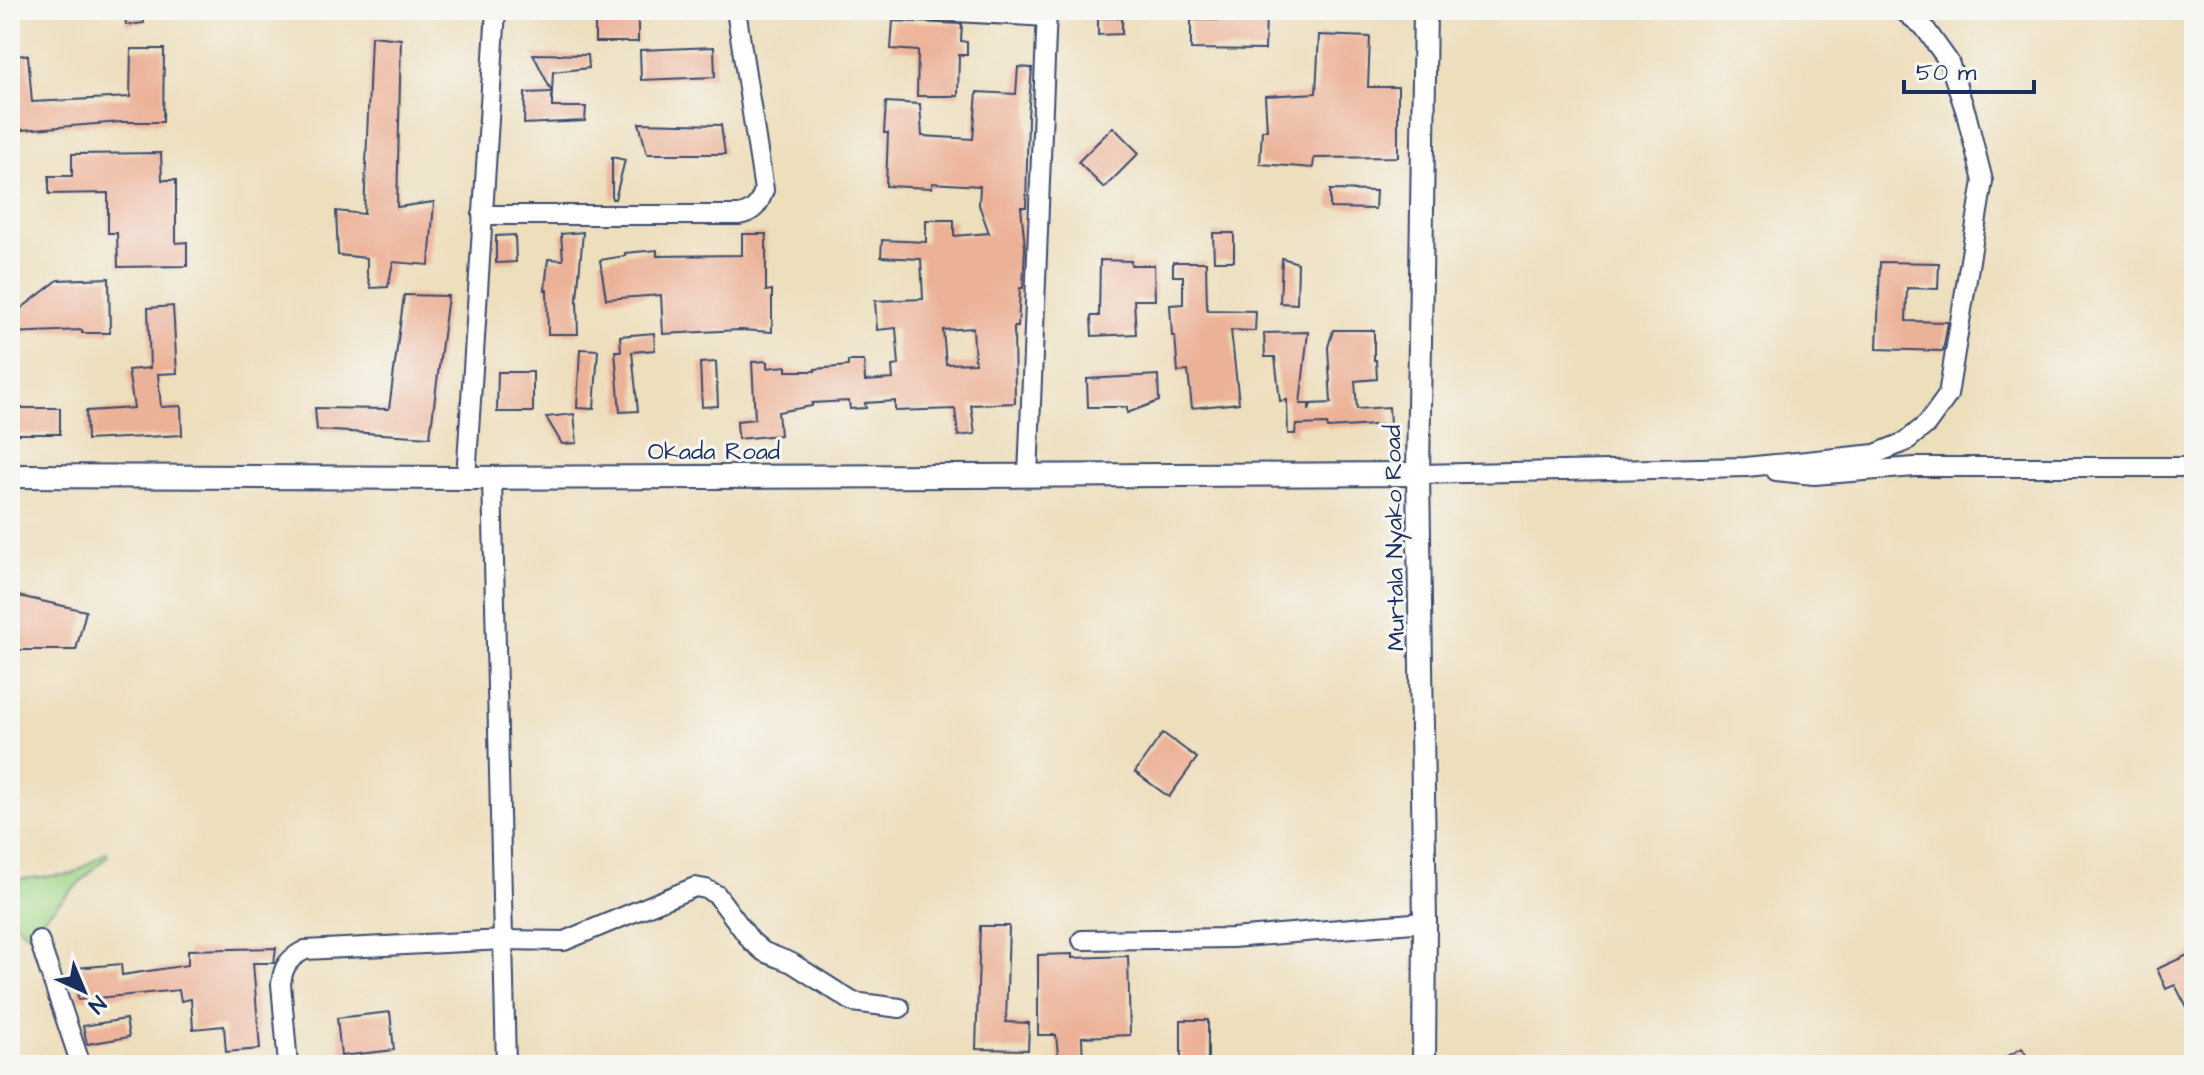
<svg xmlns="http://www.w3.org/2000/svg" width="2204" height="1075" font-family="'Architects Daughter',sans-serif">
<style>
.green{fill:#a1d687;stroke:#5e8272;stroke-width:2}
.building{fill:#ecb298;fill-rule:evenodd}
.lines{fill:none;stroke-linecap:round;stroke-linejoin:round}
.minor-casing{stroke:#3a496c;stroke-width:22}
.tertiary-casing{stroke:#3a496c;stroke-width:26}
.minor{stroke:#fff;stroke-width:18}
.tertiary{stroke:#fff;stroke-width:22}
.labels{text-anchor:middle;stroke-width:6;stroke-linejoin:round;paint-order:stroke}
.street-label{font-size:24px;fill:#1b2f5e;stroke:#f6f6f2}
</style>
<rect width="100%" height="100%" fill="#f6f6f2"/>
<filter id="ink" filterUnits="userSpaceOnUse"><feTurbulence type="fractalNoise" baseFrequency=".0125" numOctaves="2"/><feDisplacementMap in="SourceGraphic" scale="16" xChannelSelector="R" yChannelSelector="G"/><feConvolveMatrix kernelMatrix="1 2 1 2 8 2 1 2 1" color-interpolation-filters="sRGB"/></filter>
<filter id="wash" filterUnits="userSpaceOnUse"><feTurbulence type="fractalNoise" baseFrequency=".006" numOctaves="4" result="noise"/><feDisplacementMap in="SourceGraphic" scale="32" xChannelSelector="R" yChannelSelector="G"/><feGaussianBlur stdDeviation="1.8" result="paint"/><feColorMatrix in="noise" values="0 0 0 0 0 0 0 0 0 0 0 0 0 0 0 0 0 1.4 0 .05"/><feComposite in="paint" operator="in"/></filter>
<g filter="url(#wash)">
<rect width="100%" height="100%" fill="#eddebc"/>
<path class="green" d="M106 852 108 855 27 934 10 918V880L73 874Z"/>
<g id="blocks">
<g class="building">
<path d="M125 10H143L144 23 126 25Z"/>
<path d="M1244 10H1266L1265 50 1191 49V20H1243Z"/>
<rect x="595" y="16" width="43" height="26"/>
<path d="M1098 18H1122V34L1098 35Z"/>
<path d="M893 21 962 24 961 41 967 42V55H959L958 96H917L918 51 891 49Z"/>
<path d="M1319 35 1370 37 1368 87H1398V157L1314 158 1313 168 1260 164 1262 130H1267L1265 96 1316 93Z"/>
<path d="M371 36 401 39 397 207 434 202 429 265 393 262 388 287 371 288 367 274V258L338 255 336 211 364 214Z"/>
<path d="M714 47 715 77 641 80 640 50Z"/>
<path d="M131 49H164L163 122H121L10 131V56L28 55 32 102 130 97Z"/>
<path d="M533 54 588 55 589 68 553 72 552 92Z"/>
<path d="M1018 67 1032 68 1028 116 1026 207H1021L1025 247 1023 288H1020L1018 327H1014L1015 403 971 405 975 434 958 436 955 409 895 411V401L865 403 866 408 850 409 849 401 812 403V406L778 412 780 435 738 439 737 421 755 419 752 362 767 361V368L786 366V371H815V369L848 366V361H864L865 381 893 379 892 366 899 365 896 328 877 330 875 301 923 299 921 259 881 257 882 240 926 242V220H954V236L989 233 979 205 980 186 932 183V188L886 186 888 133H884L886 102 920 104 922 136 973 139 977 92 1016 94ZM973 328 975 363 946 364 943 330Z"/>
<path d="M552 92V107H586L585 121 524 124 525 93Z"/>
<path d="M639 123 721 125 725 154H647Z"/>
<path d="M1113 127 1139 153 1104 188 1078 162Z"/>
<path d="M161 153 162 180H176V243L187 242V266L118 267 117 233H108V193L49 194V176H72V154Z"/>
<path d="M612 157 625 160 615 199H612Z"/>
<path d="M1330 190 1376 191 1375 209 1330 208Z"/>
<path d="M583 232 577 299 578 334H548L547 290H545L548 259 563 260 561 234Z"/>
<path d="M1213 233H1234V261H1214Z"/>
<path d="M742 234H766V291L772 290V332L740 330 663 334 661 295 606 299 600 260 625 256V253L657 250V256L742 255Z"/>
<path d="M515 235 516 262 496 263V236Z"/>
<path d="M1282 258 1298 263 1297 304 1280 303Z"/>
<path d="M1100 260 1131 261V265H1154L1155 300H1134L1136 334 1092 336 1091 316H1099Z"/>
<path d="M1173 262H1206L1207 310 1256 311 1255 331 1231 330 1239 403 1192 408 1188 371 1178 372 1175 336H1172L1170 305 1183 304V276H1173Z"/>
<path d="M1880 262 1939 263 1938 289 1907 288 1906 321 1948 322 1943 351 1877 349Z"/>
<path d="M109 278 110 333H82V330L10 333V317L58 280Z"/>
<path d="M404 295 448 296 430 437 317 430 315 408 389 409Z"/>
<path d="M173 306 177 373 158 374 161 407 181 406 182 435 87 440 86 411 134 408 128 370 150 368 148 308Z"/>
<path d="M1333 330H1374V360H1376L1377 379 1355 381 1357 409 1389 407 1390 424 1328 428 1327 424 1296 425 1295 434H1288L1287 400 1280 401 1275 357H1265L1264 333 1308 332 1300 404H1309V411L1311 404 1331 403 1328 347Z"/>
<path d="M654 333 655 350 632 352 638 411 620 412 615 351H621L620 336Z"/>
<path d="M580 349 598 350 594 409 577 408Z"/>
<path d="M716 362 718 406 702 407 700 363Z"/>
<path d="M498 372H533V412H497Z"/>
<path d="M1158 375 1159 401 1127 413V407H1088L1087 379Z"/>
<rect x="10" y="408" width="50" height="26"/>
<path d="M574 414 577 443 562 444 546 417Z"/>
<path d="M10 594 86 611 76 650H10Z"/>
<path d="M1163 733 1197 758 1169 797 1135 772Z"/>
<path d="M980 926H1009L1006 1022 1029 1023 1028 1050 976 1049Z"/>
<path d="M276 948 274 963H253L260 1049 226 1052 224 1026 193 1029 191 999 181 1001 179 990 78 1000 76 968 121 964 122 975 188 965V950Z"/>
<path d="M2194 952V1021L2175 985 2166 989 2157 969Z"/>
<path d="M1072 954V958L1128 956 1130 1035 1082 1037 1083 1065H1059L1056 1035H1038V955Z"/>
<path d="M390 1012 394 1050 341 1056 337 1018Z"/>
<path d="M126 1019 129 1037 87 1044 83 1026Z"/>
<rect x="1181" y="1020" width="27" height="45"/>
<path d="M2022 1048 2032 1065H1992Z"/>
</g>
</g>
</g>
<g filter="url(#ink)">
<use href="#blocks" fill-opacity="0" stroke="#3a496c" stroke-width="2"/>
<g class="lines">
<defs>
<g id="minor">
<path d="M919 10 1048 17"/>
<path d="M482 215H739C754 212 759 205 764 190L736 10"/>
<path d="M1776 471 1814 475 1915 467H2194"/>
<path d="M1418 474 1746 467 1875 454 1905 442 1927 424 1948 395 1983 181 1966 113 1949 62 1924 27 1902 10"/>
<path d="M1028 476 1047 10"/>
<path d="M466 478 496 10"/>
<path d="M492 478 506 1065"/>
<path d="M39 940 81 1065"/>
<path d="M1082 940 1232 938 1425 922"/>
<path d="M288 1065 281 984C283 966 289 958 305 950L504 940 564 941 695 887 706 889 717 895 751 941 764 952 792 963 853 1002 900 1008"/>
</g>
<g id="tertiary">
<path d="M10 476 466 478 1418 474"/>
<path d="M1424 1065 1425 922 1418 474 1425 10"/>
</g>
</defs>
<use href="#minor" class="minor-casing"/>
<use href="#tertiary" class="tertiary-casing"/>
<use href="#minor" class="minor"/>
<use href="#tertiary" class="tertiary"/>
</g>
</g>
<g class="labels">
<g class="street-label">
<text x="714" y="459">Okada Road</text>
<text transform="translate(1394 538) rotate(-91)" y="8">Murtala Nyako Road</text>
</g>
</g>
<rect width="2204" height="1075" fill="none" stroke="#f6f6f2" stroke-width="40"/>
<g transform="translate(84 991) rotate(136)" stroke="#f6f6f2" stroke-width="6" paint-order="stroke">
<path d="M0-6L14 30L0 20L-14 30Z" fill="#1b2f5e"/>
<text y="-12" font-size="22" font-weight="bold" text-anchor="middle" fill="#1b2f5e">N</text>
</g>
<path d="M1904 80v12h130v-12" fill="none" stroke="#1b2f5e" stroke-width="4"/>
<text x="1916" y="80" font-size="24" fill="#1b2f5e" stroke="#f6f6f2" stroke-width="6" paint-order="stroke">50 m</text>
</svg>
